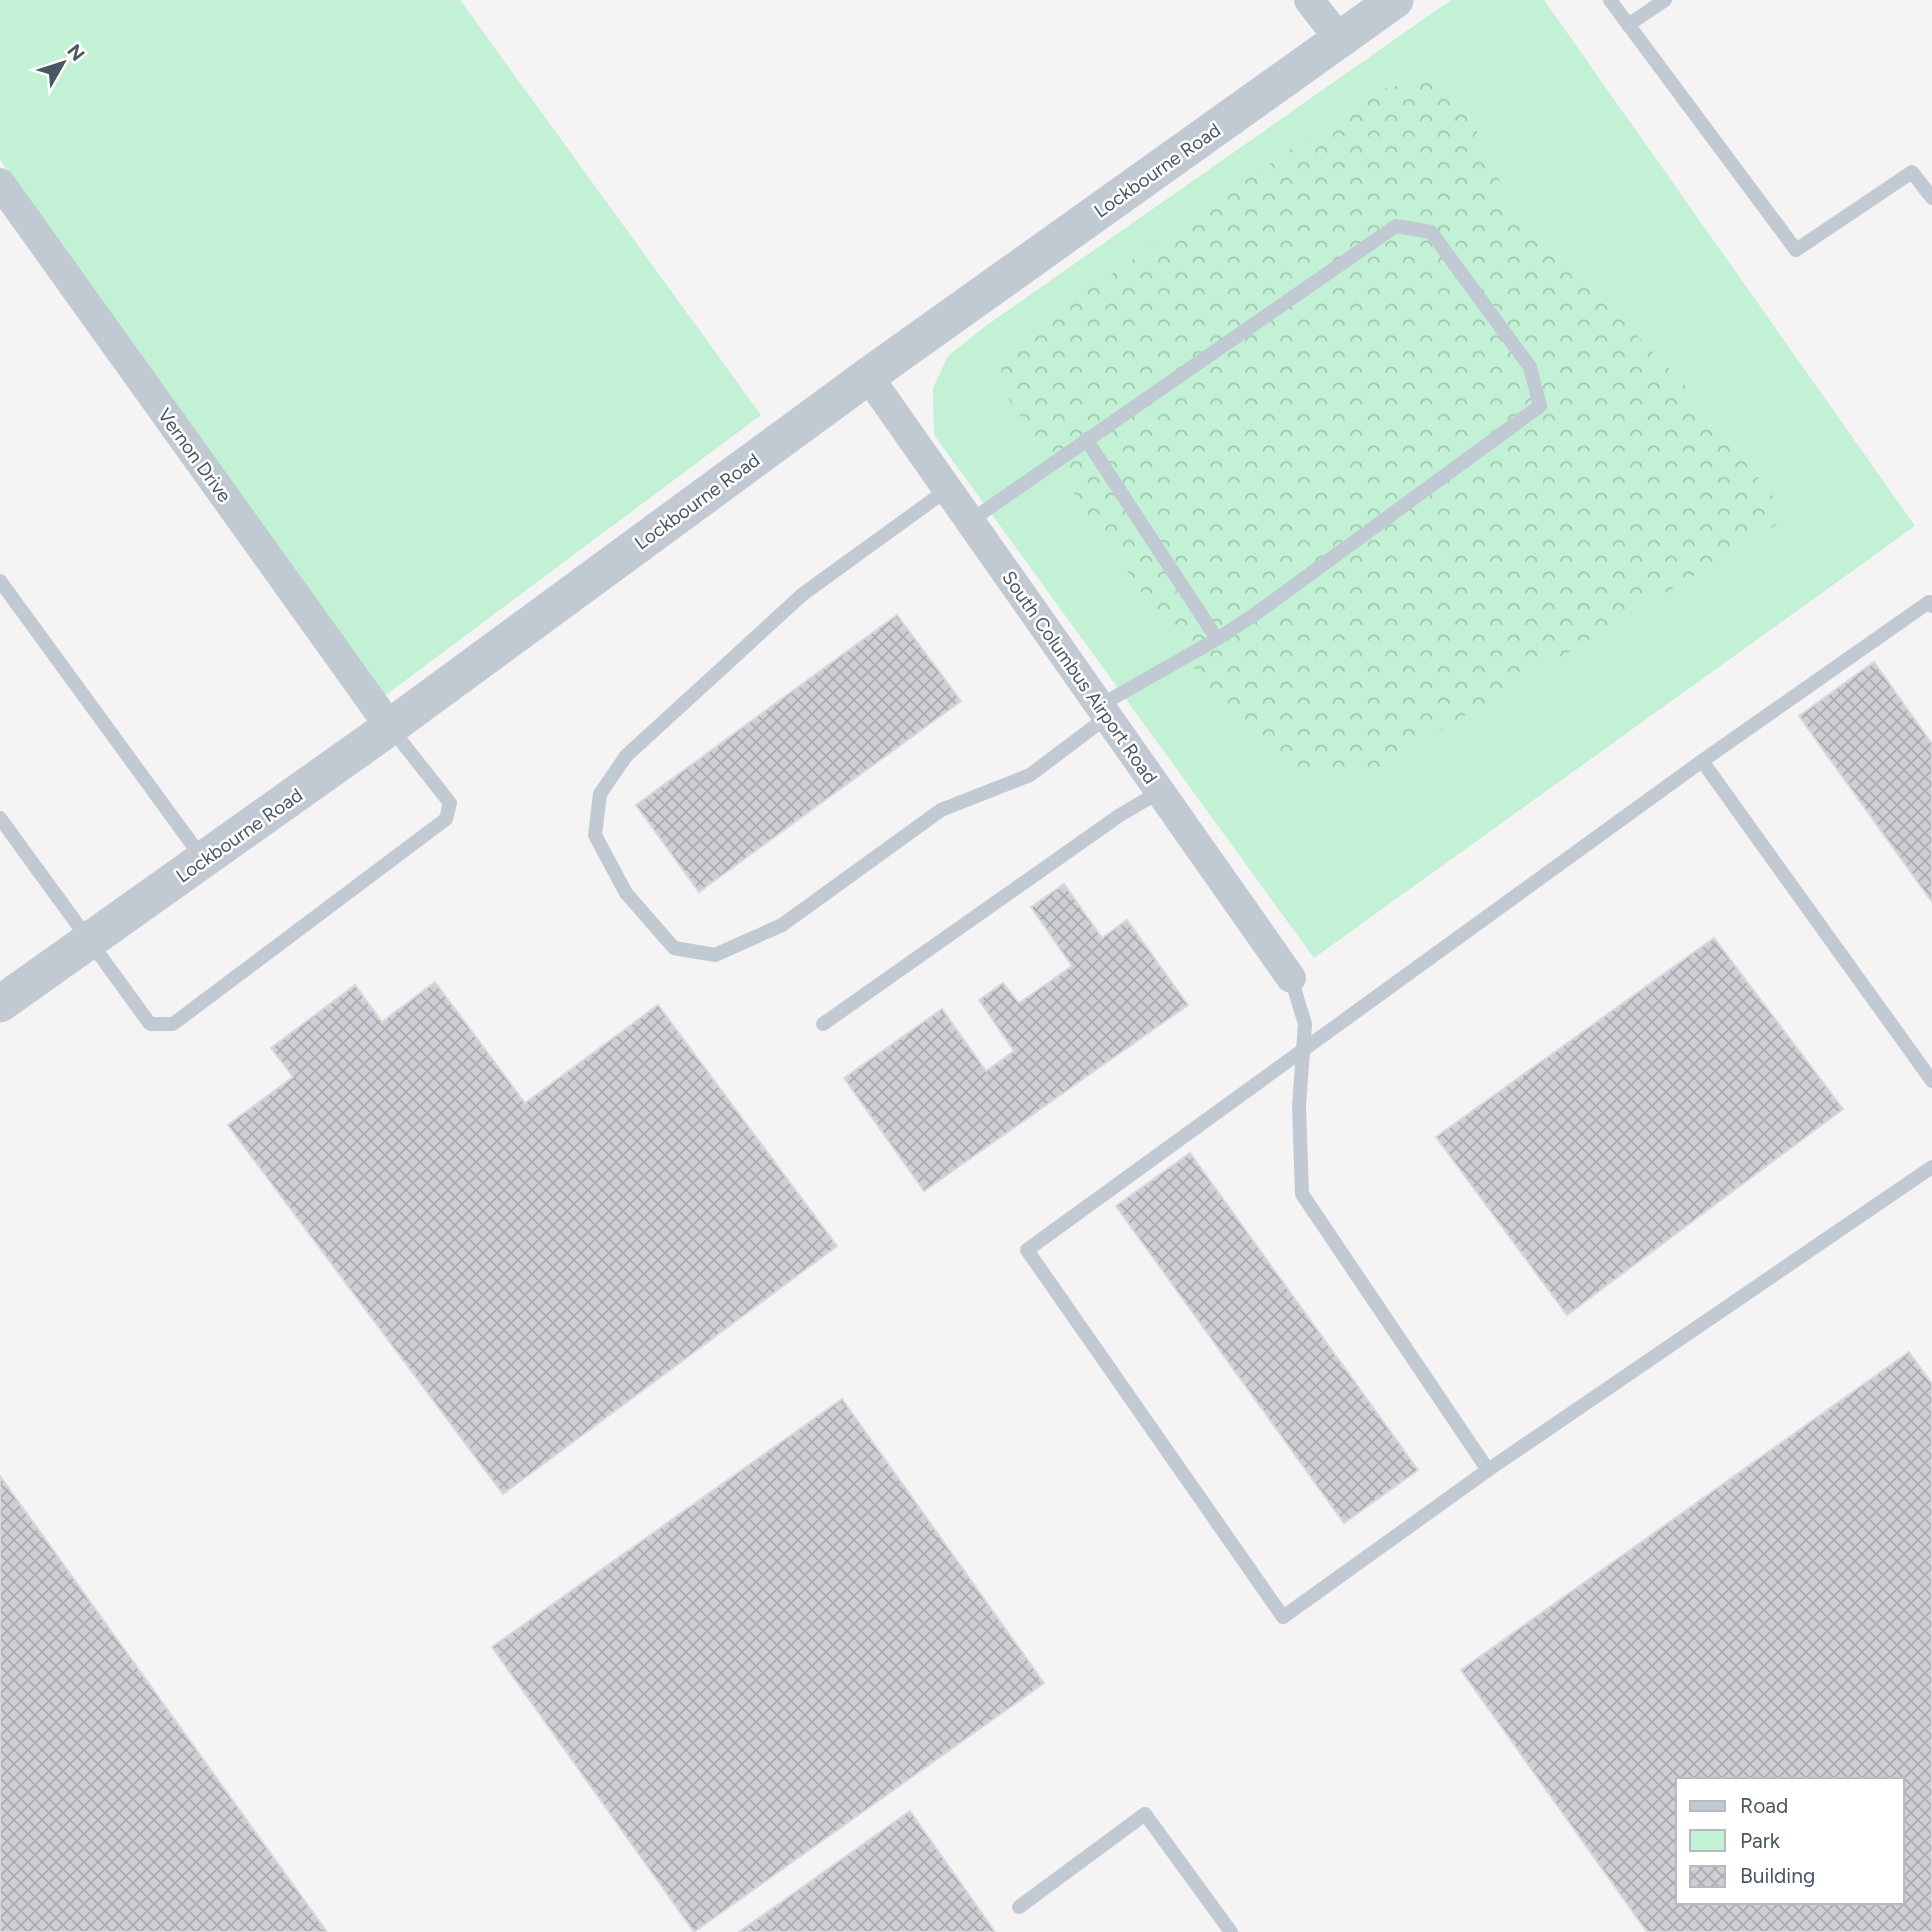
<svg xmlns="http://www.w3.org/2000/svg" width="1932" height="1932" font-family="Figtree,sans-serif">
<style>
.green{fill:#c3f1d5;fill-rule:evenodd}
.forest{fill:url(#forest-crowns)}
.building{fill:url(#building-cross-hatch);stroke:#d7d9de;stroke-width:2;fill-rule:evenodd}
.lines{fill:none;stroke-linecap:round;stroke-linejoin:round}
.service{stroke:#c1cad2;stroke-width:14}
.minor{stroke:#c1cad2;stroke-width:30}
.tertiary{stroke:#c1cad2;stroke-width:37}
.labels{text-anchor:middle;stroke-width:5;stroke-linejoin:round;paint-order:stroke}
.street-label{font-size:19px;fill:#4a5661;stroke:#fff}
</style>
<defs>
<pattern id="forest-crowns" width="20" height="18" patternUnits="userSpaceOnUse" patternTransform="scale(1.75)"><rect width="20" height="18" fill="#c3f1d5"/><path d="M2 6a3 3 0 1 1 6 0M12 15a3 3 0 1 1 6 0" fill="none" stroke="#a0c6b0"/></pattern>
<pattern id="building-cross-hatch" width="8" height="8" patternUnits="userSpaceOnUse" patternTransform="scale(1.75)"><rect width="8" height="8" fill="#cdcfd5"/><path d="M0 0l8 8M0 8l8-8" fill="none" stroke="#a8abb0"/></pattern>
</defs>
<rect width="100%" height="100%" fill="#f5f3f3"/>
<g class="green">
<path d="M0 0H460L761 415 383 697 0 160Z"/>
<path d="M1451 0H1544L1915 526 1314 958 934 435 933 388 948 356 987 325ZM1463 101 1512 207 1686 386 1789 517 1002 350Z"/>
</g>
<path class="forest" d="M1436 76 1463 101 1512 207 1686 386 1789 517 1366 776 1289 770 1225 713 1001 388 1002 351 1372 92Z"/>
<g class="building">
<path d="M897 615 961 701 699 892 636 805Z"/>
<path d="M1874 662 1932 744V902L1799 716Z"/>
<path d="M1064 884 1102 938 1127 920 1188 1005 924 1191 844 1078 942 1009 986 1071 1014 1051 979 1000 1003 983 1019 1003 1072 966 1031 907Z"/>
<path d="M1714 938 1843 1109 1567 1315 1436 1137Z"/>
<path d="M435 982 525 1103 658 1005 837 1246 503 1494 228 1125 293 1077 271 1048 355 985 382 1022Z"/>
<path d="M1190 1153 1418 1470 1344 1523 1116 1206Z"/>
<path d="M1909 1352 1932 1384V1932H1647L1461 1670ZM1678 1780H1902V1902H1678Z"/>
<path d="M842 1399 1044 1683 694 1932 492 1647Z"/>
<path d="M0 1476 327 1932H0Z"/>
<path d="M910 1811 995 1932H739Z"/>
</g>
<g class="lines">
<g class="service">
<path d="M1610 0 1796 250 1912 172 1932 198"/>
<path d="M1628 25 1665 0"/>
<path d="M1086 439 1217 639"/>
<path d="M948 489 803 594 626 756 600 794 595 835 626 893 674 948 715 955 782 925 941 810 1030 775 1107 717"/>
<path d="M970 521 1396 226 1431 232 1530 367 1540 406 1254 615 1217 639 1099 706"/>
<path d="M0 581 203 859"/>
<path d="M1702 761 1929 602 1932 606"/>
<path d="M0 818 150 1024H173L446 819 450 803 390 727"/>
<path d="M1291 978 1305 1024 1299 1106 1302 1194 1488 1470"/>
<path d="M823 1024 1120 815 1161 791"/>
<path d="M1932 1081 1702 761 1027 1250 1283 1617 1488 1470 1932 1167"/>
<path d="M1019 1907 1145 1814 1231 1932"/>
</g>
<g class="minor">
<path d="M1309 0 1340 40"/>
<path d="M0 183 390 727"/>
<path d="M868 376 1291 978"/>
</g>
<path class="tertiary" d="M0 1004 390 727 868 376 1395 0"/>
</g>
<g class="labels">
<g class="street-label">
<text transform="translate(1157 170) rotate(-35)" y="7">Lockbourne Road</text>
<text transform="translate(195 455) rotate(54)" y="7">Vernon Drive</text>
<text transform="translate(697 501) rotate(-36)" y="7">Lockbourne Road</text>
<text transform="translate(1080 677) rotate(55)" y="7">South Columbus Airport Road</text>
<text transform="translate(239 835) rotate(-35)" y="7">Lockbourne Road</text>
</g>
</g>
<rect x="1676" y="1778" width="228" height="126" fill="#ffffff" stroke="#b7bbc0" stroke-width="2"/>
<rect x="1690" y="1801" width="35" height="10" fill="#c1cad2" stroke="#b7bbc0" stroke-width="2"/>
<text x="1740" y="1813" font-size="21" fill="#4a5661">Road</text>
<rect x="1690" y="1830" width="35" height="21" fill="#c3f1d5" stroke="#b7bbc0" stroke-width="2"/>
<text x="1740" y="1848" font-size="21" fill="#4a5661">Park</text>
<rect x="1690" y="1866" width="35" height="21" fill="url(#building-cross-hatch)" stroke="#b7bbc0" stroke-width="2"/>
<text x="1740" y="1883" font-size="21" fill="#4a5661">Building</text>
<g transform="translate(63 63) rotate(51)" stroke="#ffffff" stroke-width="5" paint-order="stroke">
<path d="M0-5L12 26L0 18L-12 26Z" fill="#4a5661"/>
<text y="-10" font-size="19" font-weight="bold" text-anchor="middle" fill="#4a5661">N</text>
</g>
</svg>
